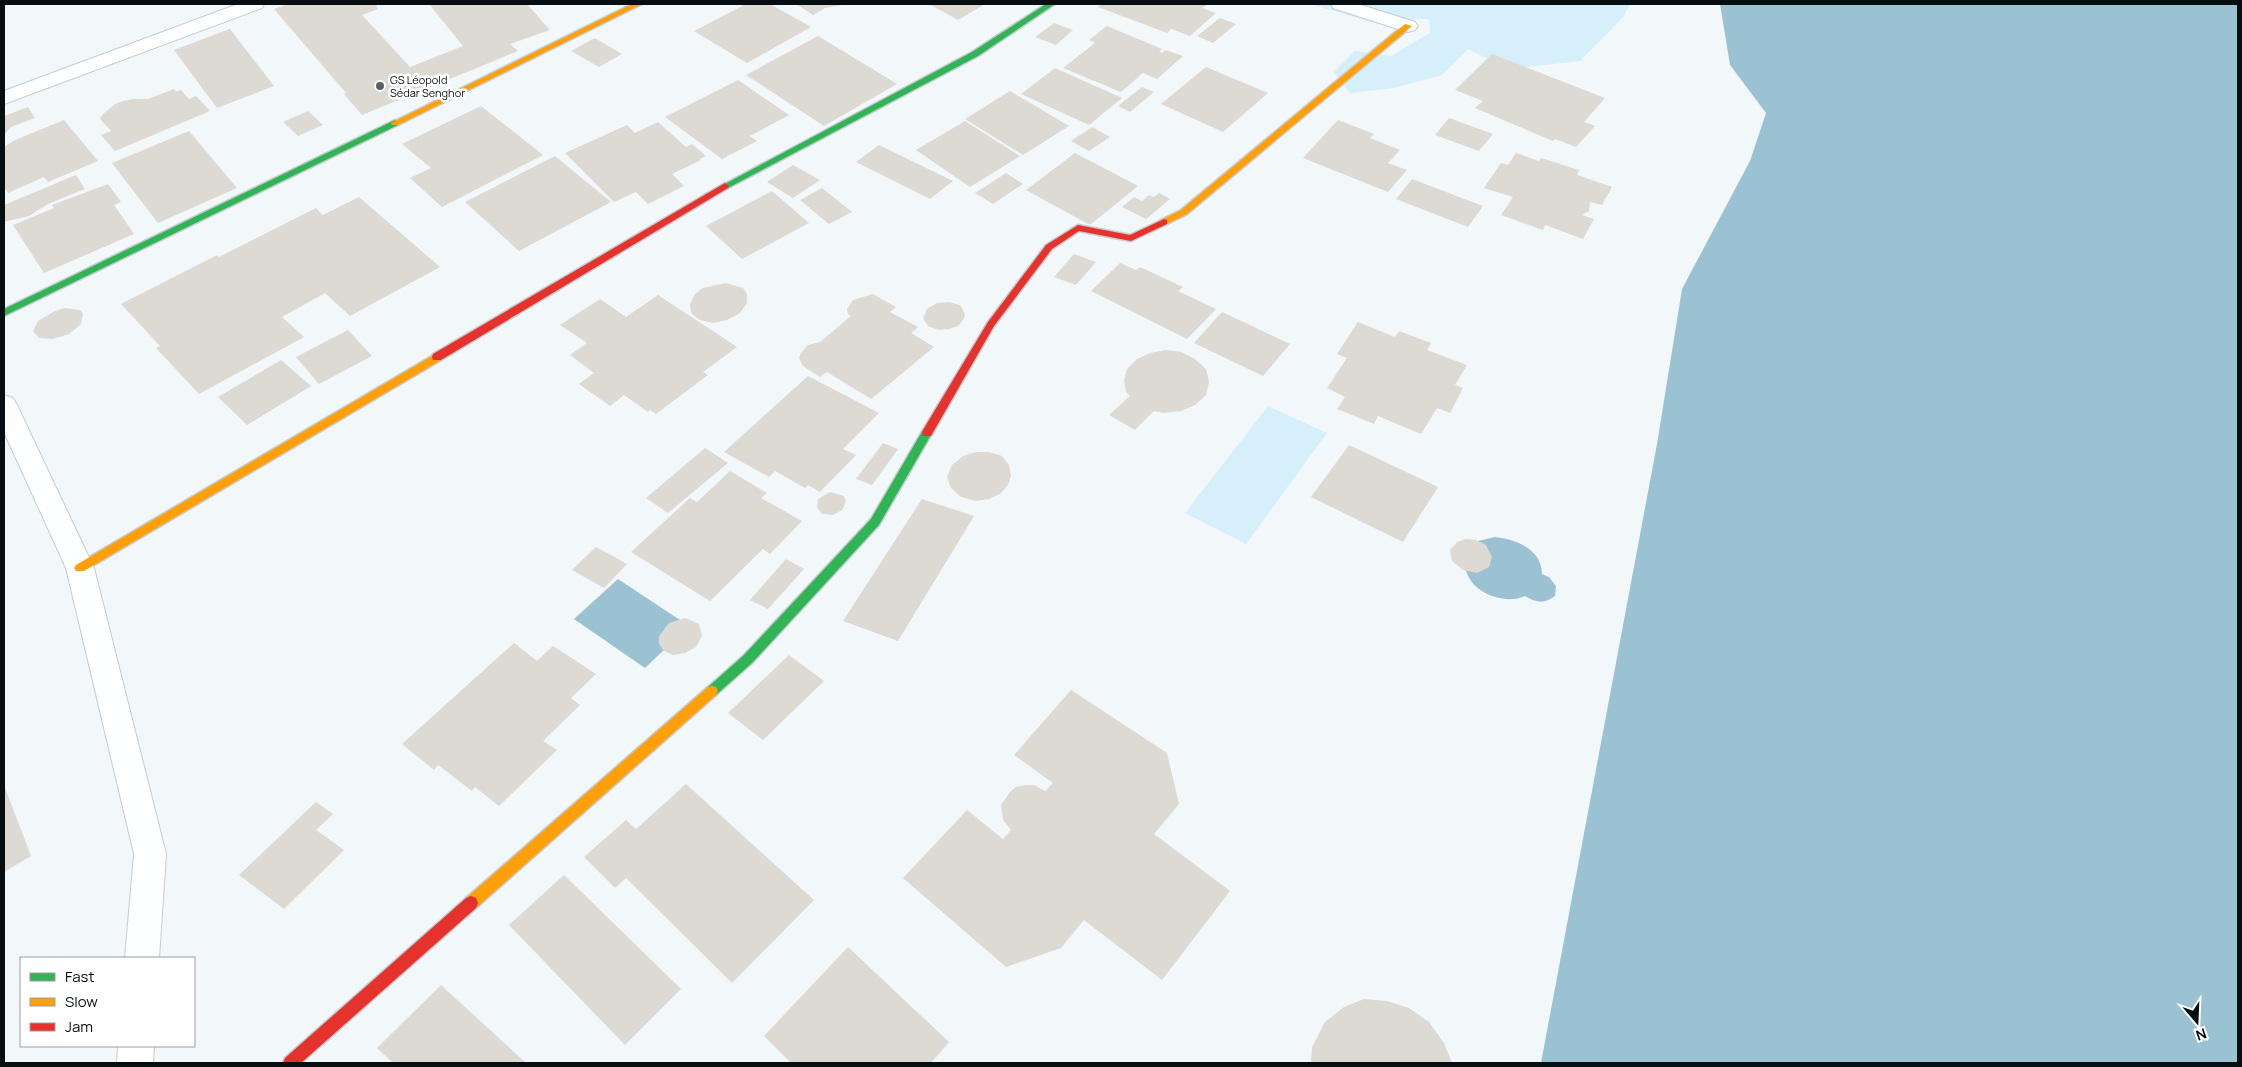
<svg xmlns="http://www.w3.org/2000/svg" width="2242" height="1067" font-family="Manrope,sans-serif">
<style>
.green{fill:#d5f0fb}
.water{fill:#9bc2d2}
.building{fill:#ddd9d3}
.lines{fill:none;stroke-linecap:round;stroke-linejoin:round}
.street-casing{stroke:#c5cccf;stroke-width:2}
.fast-casing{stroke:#c5cccf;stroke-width:3}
.slow-casing{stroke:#c5cccf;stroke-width:3}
.jam-casing{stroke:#c5cccf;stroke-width:3}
.street{fill:#fdfefe;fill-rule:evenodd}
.fast{fill:#30b455;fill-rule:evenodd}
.slow{fill:#ff9f0a;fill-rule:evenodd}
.jam{fill:#e5322d;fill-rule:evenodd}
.poi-dot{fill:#596063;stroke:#fff;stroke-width:2}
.labels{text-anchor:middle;stroke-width:5;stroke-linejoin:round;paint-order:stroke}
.far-poi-label{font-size:11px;fill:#060e12;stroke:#fff;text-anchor:start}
</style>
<rect width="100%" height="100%" fill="#f2f7fa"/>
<g class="green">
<path d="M1310 4H1630L1624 16 1580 61 1508 69 1468 49 1442 75 1394 88 1350 93 1334 72 1355 51 1391 56 1430 33 1429 19 1368 21Z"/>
<path d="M1268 406 1327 433 1246 544 1185 513Z"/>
</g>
<g class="water">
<path d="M1720 4H2238V1063H1541L1657 444 1682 289 1750 161 1766 113 1730 65Z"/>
<path d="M1495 537C1515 539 1542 549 1542 574L1549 577 1556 586 1555 596C1544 604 1537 603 1525 596 1507 604 1482 596 1471 581 1468 577 1466 570 1464 566L1478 541Z"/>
<path d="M618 579 689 626 645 668 574 619Z"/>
</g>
<g class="building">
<path d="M289 4H380L376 6 378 9 362 15 410 67 463 46 429 4H527L550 30 510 44 518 51 362 115 344 94 346 93 274 9Z"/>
<path d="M746 4H770L811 27 747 63 694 31Z"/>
<path d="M796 4H847L825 8 813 15Z"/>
<path d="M929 4H985L958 20Z"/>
<path d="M1101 4H1208L1202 8 1216 13 1190 36 1171 29 1167 33 1098 7Z"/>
<path d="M1220 18 1236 24 1213 43 1197 36Z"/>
<path d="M1054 23 1073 30 1056 45 1035 37Z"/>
<path d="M1107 26 1162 49 1159 51 1162 53 1166 50 1183 56 1157 79 1143 73 1121 92 1063 68 1095 43 1089 40Z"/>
<path d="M230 29 274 86 217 108 174 50Z"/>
<path d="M818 36 897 84 824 126 746 75Z"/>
<path d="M595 38 622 54 599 67 571 51Z"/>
<path d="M1492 54 1605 98 1584 122 1595 126 1576 147 1555 139 1553 141 1475 108 1483 101 1455 90Z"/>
<path d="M1206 67 1268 93 1223 132 1161 104Z"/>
<path d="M1055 68 1122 98 1089 125 1021 94Z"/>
<path d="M738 80 789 115 750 136 757 141 722 159 665 117Z"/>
<path d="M1142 87 1154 92 1130 112 1118 106Z"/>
<path d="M174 89 176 92 181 90 189 99 196 96 210 111 115 151 101 135 111 131 100 119 103 114 115 104 123 101 133 99H148Z"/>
<path d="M1010 91 1069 126 1023 155 965 119Z"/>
<path d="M481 106 543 155 442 207 410 178 431 168 402 144Z"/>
<path d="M28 107 35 118 11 127 4 135V116Z"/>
<path d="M308 111 323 125 298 136 283 122Z"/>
<path d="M1449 118 1493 134 1479 151 1435 135Z"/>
<path d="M64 120 98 161 48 182 44 177 8 193 4 187V147L15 140Z"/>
<path d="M1338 120 1374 134 1370 138 1400 150 1388 163 1407 170 1388 192 1303 158Z"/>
<path d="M965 121 1020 156 970 187 916 150Z"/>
<path d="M658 122 686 147 692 144 706 156 700 159 701 160 672 174 684 186 648 204 636 192 614 202 565 153 627 125 635 133Z"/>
<path d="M1092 127 1110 137 1089 151 1071 141Z"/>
<path d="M189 131 237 188 158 223 112 163Z"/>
<path d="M879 145 953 181 930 199 856 162Z"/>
<path d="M1075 153 1138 186 1090 225 1026 190Z"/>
<path d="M1516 153 1539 161 1541 158 1579 170 1577 175 1612 187 1602 205 1590 202 1589 211 1583 214 1582 215 1594 219 1583 239 1545 225 1543 230 1501 215 1513 197 1484 188 1501 163 1508 165Z"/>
<path d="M555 156 611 202 519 251 465 202Z"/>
<path d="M793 165 820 180 793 198 767 182Z"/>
<path d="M1006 173 1023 184 993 204 975 193Z"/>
<path d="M76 175 85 189 48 204 29 216 4 222V205Z"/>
<path d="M1412 179 1483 206 1468 227 1396 199Z"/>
<path d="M108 184 121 202 114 205 134 234 44 273 13 225 54 208 52 205Z"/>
<path d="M822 188 852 212 829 224 800 200Z"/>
<path d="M772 191 809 223 742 259 706 226Z"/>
<path d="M1159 193 1170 199 1146 219 1122 207 1134 197 1142 201 1149 195 1154 197Z"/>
<path d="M359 197 440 267 350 316 325 293 282 317 304 337 199 394 156 348 160 346 121 304 217 255 219 257 316 208 323 215Z"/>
<path d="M1074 254 1096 262 1076 285 1054 277Z"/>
<path d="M1120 263 1136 270 1140 267 1183 287 1178 291 1216 309 1187 339 1091 291Z"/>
<path d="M726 283 743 288 747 294V303L740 313 727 320 713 323 700 320 691 313 690 304 695 294 703 288Z"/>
<path d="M873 294 896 307 890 312 918 327 911 333 934 347 871 399 827 372 820 377 803 366 799 358 801 353 808 345 820 342 851 316 848 314 847 309 853 300Z"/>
<path d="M658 295 737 347 703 372 708 375 656 414 650 410 648 412 624 395 610 406 579 384 594 373 570 355 587 343 560 325 600 299 626 317Z"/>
<path d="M949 302 960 305 963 310 965 315 963 320 958 326 949 329 939 330 928 326 923 318 927 309 937 303Z"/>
<path d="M64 308 80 310 83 314 81 324 69 334 53 339 39 338 33 331 38 321 55 311Z"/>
<path d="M1222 312 1290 344 1263 376 1194 343Z"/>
<path d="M1358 322 1395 337 1399 331 1431 343 1427 350 1467 365 1455 385 1463 388 1450 413 1437 408 1421 434 1378 416 1374 424 1337 409 1345 397 1327 388 1347 358 1337 354Z"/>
<path d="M348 330 372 356 319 384 296 357Z"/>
<path d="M1166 350 1181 352 1195 359 1206 369 1209 382 1206 395 1195 405 1181 411 1164 413 1154 411 1135 430 1109 415 1130 396 1126 392 1124 380 1127 369 1137 359 1150 353Z"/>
<path d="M281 360 311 386 247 425 218 397Z"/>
<path d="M808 376 879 413 843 449 856 455 820 492 808 485 805 488 775 471 769 477 724 452Z"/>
<path d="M883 443 898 449 872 485 856 479Z"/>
<path d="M1349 445 1438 487 1403 542 1311 497Z"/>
<path d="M705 448 728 463 668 513 646 498Z"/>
<path d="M976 452H989L1002 456 1009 465 1011 476 1008 485 1000 494 989 499 976 501 961 497 951 488 947 477 952 465 963 456Z"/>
<path d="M730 471 767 493 761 498 802 521 770 554 763 549 710 601 631 552 690 498 697 502Z"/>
<path d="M830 492 844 496 846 502 842 510 833 515 822 514 817 507 818 499Z"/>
<path d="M922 499 974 516 898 641 843 621Z"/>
<path d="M1466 539 1476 540 1486 545 1492 557 1489 567 1477 573 1463 570 1452 561 1450 550 1457 542Z"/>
<path d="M596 547 627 564 604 588 572 570Z"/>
<path d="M786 559 804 569 768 609 750 600Z"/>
<path d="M685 618 699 624 702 636 696 647 685 653 673 655 664 651 659 644V636L669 623Z"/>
<path d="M514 643 537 661 553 646 596 674 571 698 580 705 543 741 557 750 499 806 475 787 472 791 438 765 434 770 402 744Z"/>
<path d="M789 655 824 681 763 740 728 713Z"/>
<path d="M1071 690 1167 753 1179 804 1154 834 1230 891 1162 980 1084 920 1061 948 1006 967 903 878 967 810 1003 839 1011 830 1003 820 1001 805 1010 792 1016 787 1025 785H1034L1045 791 1053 783 1014 755Z"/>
<path d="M686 784 814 900 732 983 626 878 615 888 584 857 626 820 636 829Z"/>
<path d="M4 785 31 856 4 872Z"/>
<path d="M316 802 333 814 316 830 344 850 284 909 239 875Z"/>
<path d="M564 875 681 989 625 1045 509 925Z"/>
<path d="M848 947 949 1042 931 1063H791L764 1036Z"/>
<path d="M441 985 526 1063H393L377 1048Z"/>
<path d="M1364 999 1387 1001 1409 1008 1429 1022 1444 1043 1452 1063H1311L1312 1047 1325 1022 1344 1007Z"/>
</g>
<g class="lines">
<defs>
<g id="street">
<path d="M238 4H264L262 8 4 104V91Z"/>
<path d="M1331 4H1358L1415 22 1418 26 1415 30 1408 32 1401 30 1333 8Z"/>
<path d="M4 395 13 398 17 405 94 568 166 854 159 958H125L134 854 66 568 4 432Z"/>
<path d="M118 1046H154L153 1063H117Z"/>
</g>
<g id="fast">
<path d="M1046 4H1055L978 56 728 188 725 189 721 186 972 52Z"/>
<path d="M395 120 399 123 398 125 4 316V309Z"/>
<path d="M927 429 932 433 879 525 752 663 716 695 712 696 708 695 706 691 708 687 744 655 871 519 923 430Z"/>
</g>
<g id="slow">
<path d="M632 4H642L398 125H392L391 123Z"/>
<path d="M1405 24 1412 26 1187 214 1167 224H1161V220L1181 210Z"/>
<path d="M437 353 441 354 442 357 441 360 84 571H76L74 568 76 565Z"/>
<path d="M712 686 716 687 718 691 716 695 476 908 471 910 466 908 464 903 466 898 708 687Z"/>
</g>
<g id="jam">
<path d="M725 183 729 186 728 188 441 360H433L432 357 433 354Z"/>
<path d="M1164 219 1167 220V224L1131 241 1079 231 1052 249 994 326 931 436H923L922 433 923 430 988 322 1046 245 1078 225 1130 235Z"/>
<path d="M471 896 476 898 478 903 476 908 301 1063H283L285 1058 466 898Z"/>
</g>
</defs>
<use href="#street" class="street-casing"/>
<use href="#fast" class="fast-casing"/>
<use href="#slow" class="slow-casing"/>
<use href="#jam" class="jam-casing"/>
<use href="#street" class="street"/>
<use href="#fast" class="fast"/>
<use href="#slow" class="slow"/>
<use href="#jam" class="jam"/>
</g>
<circle class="poi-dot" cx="380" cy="86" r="5"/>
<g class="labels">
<g class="far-poi-label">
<text x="390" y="84">GS Léopold<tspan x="390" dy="13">Sédar Senghor</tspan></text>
</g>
</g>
<rect width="2242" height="1067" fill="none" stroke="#060e12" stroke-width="10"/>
<rect x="20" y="957" width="175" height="90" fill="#ffffff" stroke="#9b9fa0"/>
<rect x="30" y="973" width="25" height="8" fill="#30b455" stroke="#9b9fa0"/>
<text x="65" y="982" font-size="15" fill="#060e12">Fast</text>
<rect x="30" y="998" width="25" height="8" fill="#ff9f0a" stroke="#9b9fa0"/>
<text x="65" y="1007" font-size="15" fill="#060e12">Slow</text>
<rect x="30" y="1023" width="25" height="8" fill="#e5322d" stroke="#9b9fa0"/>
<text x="65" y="1032" font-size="15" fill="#060e12">Jam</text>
<g transform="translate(2197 1022) rotate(161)" stroke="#ffffff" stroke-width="4" paint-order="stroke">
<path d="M0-4L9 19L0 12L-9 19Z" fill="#060e12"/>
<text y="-8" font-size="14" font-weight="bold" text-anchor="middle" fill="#060e12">N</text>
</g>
</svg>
